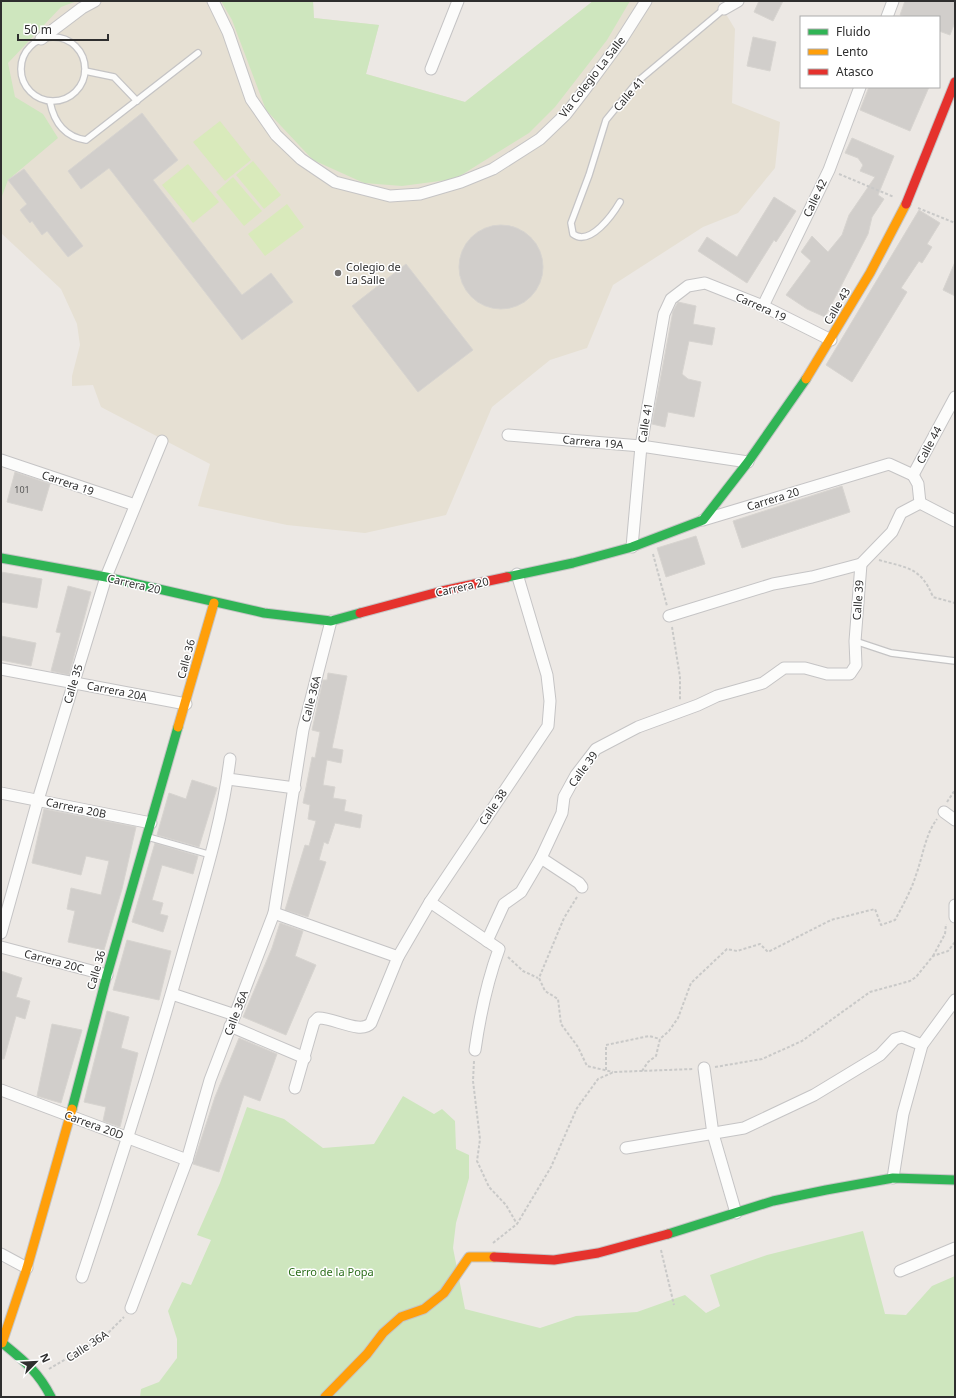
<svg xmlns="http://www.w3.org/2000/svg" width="956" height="1398" font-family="'Noto Sans',sans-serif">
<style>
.education{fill:#e6e0d3}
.green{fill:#cee6be}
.pitch{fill:#d9eabb}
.building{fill:#d1cecb;stroke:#d7d4d0}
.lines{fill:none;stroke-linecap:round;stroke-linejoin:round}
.lane-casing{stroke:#c5c4c5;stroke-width:8}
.street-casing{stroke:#c5c4c5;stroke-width:13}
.fast-casing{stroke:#c5c4c5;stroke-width:11}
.slow-casing{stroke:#c5c4c5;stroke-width:11}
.jam-casing{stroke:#c5c4c5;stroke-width:11}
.path{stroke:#c9c9c8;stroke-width:2;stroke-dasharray:3 2;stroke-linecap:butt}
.lane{stroke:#fcfcfb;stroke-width:5.5}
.street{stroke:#fcfcfb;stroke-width:11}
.fast{stroke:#30b455;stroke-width:9}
.slow{stroke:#ff9f0a;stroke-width:9}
.jam{stroke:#e5322d;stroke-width:9}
.poi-dot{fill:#706f6e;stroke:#fff;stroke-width:1.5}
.labels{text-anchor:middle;stroke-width:3;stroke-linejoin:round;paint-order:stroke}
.number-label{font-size:9px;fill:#585857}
.street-label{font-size:11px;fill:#2e2e2e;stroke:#fff}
.poi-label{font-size:11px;fill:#2e2e2e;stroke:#fff;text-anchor:start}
.park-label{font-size:11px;fill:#2c6e1b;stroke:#fff}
</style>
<rect width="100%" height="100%" fill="#ece8e4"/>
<path class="education" d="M1 1H313L314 18 379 25 366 74 465 102 593 1H718L735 29 732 103 780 122 775 168 738 213 703 227 613 285 587 348 550 360 492 407 446 515 365 533 287 525 198 506 210 464 101 407 93 385 72 386V376L80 345 77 324 61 289 1 233Z"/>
<g class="green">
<path d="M1 1H77L61 7 8 63 15 97 43 114 58 138 8 180 1 199Z"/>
<path d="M221 1H313L314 18 379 25 366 74 465 102 593 1H630L607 40 555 107 529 133 455 179 402 186 364 183 313 160 266 110 232 20Z"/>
<path d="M403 1096 434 1114 442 1109 455 1121 456 1149 469 1155V1178L456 1223 453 1248 465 1309 540 1328 576 1316 637 1312 685 1295 706 1313 720 1306 710 1275 767 1255 863 1231 885 1314 906 1315 932 1286 955 1276V1397H140L141 1389 159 1382 177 1358V1339L168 1311 182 1282 191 1285 211 1240 197 1235 220 1183 247 1107 284 1119 323 1148 374 1144Z"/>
</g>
<g class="pitch">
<path d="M220 121 251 160 225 181 193 142Z"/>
<path d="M253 161 281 195 264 209 236 175Z"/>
<path d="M188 164 219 202 193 223 162 185Z"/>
<path d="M233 177 262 211 244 226 216 192Z"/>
<path d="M287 204 304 227 265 256 248 234Z"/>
</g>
<g class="building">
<path d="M759 1H783L773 21 754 12Z"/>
<path d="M905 1H955V22L950 35 939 31V17H906L900 15Z"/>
<path d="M753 37 776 42 770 71 747 66Z"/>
<path d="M869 87H929L910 131 860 110Z"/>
<path d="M142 113 178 160 153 180 242 295 271 273 293 302 242 340 109 168 81 189 68 171Z"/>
<path d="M852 138 894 156 878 195 884 199 872 217 868 234 825 317 807 309 786 295 811 261 801 252 812 236 828 252 842 235 849 215 875 177 860 171 863 165 858 158 845 153Z"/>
<path d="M24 169 83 246 68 257 47 231 42 235 32 221 30 223 20 210 27 204 8 180Z"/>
<path d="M774 197 796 211 776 242 774 240 747 283 698 251 707 237 737 257Z"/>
<path d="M919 210 940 223 927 244 932 247 922 263 919 261 901 288 907 292 852 382 826 365Z"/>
<circle cx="501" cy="267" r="42"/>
<path d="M955 262V296L943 290Z"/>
<path d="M406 264 473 350 418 392 352 306Z"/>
<path d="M678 302 696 306 693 324 715 328 712 345 689 341 682 374 688 379 701 382 694 417 668 412 665 427 652 424 673 311Z"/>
<path d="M15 472 50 484 42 511 7 502Z"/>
<path d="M842 486 850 512 742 548 733 521Z"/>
<path d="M696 536 705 564 666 577 657 548Z"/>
<path d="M1 572 42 579 37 608 1 602Z"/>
<path d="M68 586 91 592 69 675 51 671 61 633 56 632Z"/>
<path d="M1 636 36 643 31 666 1 660Z"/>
<path d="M328 673 347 676 332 748 343 750 341 763 327 760 323 785 335 787 333 798 346 800 344 811 362 815 360 828 335 823 328 844 324 842 319 860 326 862 308 917 285 910 305 845 309 846 316 821 308 819 310 805 303 803 312 757 315 758 320 732 312 730 323 680H327Z"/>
<path d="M192 780 217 788 199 847 157 835 169 793 186 799Z"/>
<path d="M44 809 136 827 122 889 104 950 68 942 75 911 67 909 71 888 101 895 109 861 86 856 81 875 32 863Z"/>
<path d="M155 843 198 856 193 874 162 865 152 900 163 903 160 914 168 916 163 932 132 922Z"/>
<path d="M280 923 303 931 295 956 316 965 286 1035 243 1017 272 948Z"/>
<path d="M127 940 171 951 159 1000 113 990Z"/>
<path d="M1 971 22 978 16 997 30 1001 25 1019 16 1016 4 1059H1Z"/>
<path d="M107 1011 129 1017 121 1048 138 1053 120 1127 103 1121 106 1107 84 1102Z"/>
<path d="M52 1024 82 1030 61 1103 37 1096Z"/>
<path d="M239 1038 277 1054 260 1101 244 1095 219 1172 193 1164 215 1097Z"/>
</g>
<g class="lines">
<defs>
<g id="lane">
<circle cx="53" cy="69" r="32"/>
<path d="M85 71 114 77 137 101"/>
<path d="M50 102C54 122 65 137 86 140L198 53"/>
<path d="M620 202C613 214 590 247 573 234L571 223 589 175 606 120 638 81 724 9"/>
<path d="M855 641 891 653 955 661"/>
<path d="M148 837 211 855"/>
</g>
<g id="street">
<path d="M213 1 228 32 251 99 276 135 301 159 335 182 390 196 420 194 461 182 493 169 540 139 566 114 583 92 620 42 646 1"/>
<path d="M724 9 738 1"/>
<path d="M887 17 893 1"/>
<path d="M41 39 82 8 95 1"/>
<path d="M431 69 458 1"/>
<path d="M763 306 829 170 860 87"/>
<path d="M508 435 641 446 748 462"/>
<path d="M1 460 135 505"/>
<path d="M913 475 955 397"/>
<path d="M920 503 955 521"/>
<path d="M703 520 889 464 913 475"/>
<path d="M632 547 641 446 664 314 671 299 688 286 705 283 763 306 831 340"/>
<path d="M669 616 773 584 812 577 861 564 892 532 901 513 920 503 918 484 913 475"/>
<path d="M1 669 186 704"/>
<path d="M228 779 295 788"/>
<path d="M1 793 151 823"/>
<path d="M944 812 955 820"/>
<path d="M541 858 579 883 582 887"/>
<path d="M430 902 499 949C487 982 480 1015 475 1050"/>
<path d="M955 905V917"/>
<path d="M274 913 398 957"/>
<path d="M1 933 38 800 106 577 162 441"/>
<path d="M487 941 504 904 521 892 541 858 562 813 564 797 576 775 596 749 638 727 698 705 717 696 763 683 784 668H805L827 674H850L856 665 855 641 861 564"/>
<path d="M1 947 107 975"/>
<path d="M172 994 235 1015"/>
<path d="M230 1026 305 1058"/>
<path d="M704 1068 713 1134 736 1213"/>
<path d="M295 1088 314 1022 318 1018C333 1017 361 1035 371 1023L398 957 430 902 548 726 550 701 547 675 517 574"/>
<path d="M1 1090 187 1160"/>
<path d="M626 1148 744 1128 814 1095 880 1055 895 1039 902 1037 922 1045"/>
<path d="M893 1178 903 1114 922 1045 955 1000"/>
<path d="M1 1254 27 1268"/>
<path d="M900 1271 955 1248"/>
<path d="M82 1277C118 1170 152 1062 183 953 201 889 222 825 230 759"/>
<path d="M131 1308 187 1160 210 1080 274 913 303 730 331 621"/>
</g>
<g id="fast">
<path d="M1 558 106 577 264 613 331 621 360 613"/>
<path d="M507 577 573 563 632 547 703 520 748 462 806 379"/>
<path d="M72 1109 107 975 178 727"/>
<path d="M668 1234 773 1201 826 1190 893 1178 955 1180"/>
<path d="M1 1342C23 1360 38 1371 51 1397"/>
</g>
<g id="slow">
<path d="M806 379 870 273 906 204"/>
<path d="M178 727 214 603"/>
<path d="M2 1343 27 1268 72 1109"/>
<path d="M325 1397 367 1354 383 1333 401 1317 424 1309 444 1293 469 1257H494"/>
</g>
<g id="jam">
<path d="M906 204 955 82"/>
<path d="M360 613 442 591 507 577"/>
<path d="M494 1257 554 1260 598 1253 668 1234"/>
</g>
</defs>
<use href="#lane" class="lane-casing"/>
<use href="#street" class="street-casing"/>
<use href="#fast" class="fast-casing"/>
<use href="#slow" class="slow-casing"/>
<use href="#jam" class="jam-casing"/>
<g class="path">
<path d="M839 174 894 197"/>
<path d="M918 208 955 223"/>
<path d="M653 554 667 606"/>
<path d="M879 560C907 568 921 567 933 597L955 603"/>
<path d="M672 627 680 677V700"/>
<path d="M947 802 955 790"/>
<path d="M577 897 564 918 539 978 545 991 558 999 561 1024 578 1047 587 1066 613 1072"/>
<path d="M933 956 945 934 946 924"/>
<path d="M508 957 523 971 538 978"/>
<path d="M474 1061 473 1081 480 1139 477 1161 489 1187 506 1205 517 1224"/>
<path d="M715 1067 762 1059 802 1041 870 992 910 981 916 977 933 956 948 951 955 942"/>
<path d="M606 1070V1045L649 1036 660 1039"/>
<path d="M642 1071 648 1062 656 1056 660 1039 669 1031 678 1018 691 983 727 949 737 951 760 944 768 952 831 920 875 909 881 925 895 920C903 905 911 891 916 875 923 856 925 835 937 819"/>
<path d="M493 1243 517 1224 551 1167 577 1108 598 1079 614 1072 693 1069"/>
<path d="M661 1250 674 1305"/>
<path d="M49 1369 105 1336 124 1317"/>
</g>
<use href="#lane" class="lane"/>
<use href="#street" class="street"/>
<use href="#fast" class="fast"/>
<use href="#slow" class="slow"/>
<use href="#jam" class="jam"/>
</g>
<circle class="poi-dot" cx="338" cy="273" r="4"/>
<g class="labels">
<g class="number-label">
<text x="22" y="493">101</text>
</g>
<g class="street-label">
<text transform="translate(592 77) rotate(-52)" y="4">Vía Colegio La Salle</text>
<text transform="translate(629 94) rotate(-49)" y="4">Calle 41</text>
<text transform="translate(815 198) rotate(-65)" y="4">Calle 42</text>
<text transform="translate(837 306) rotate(-60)" y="4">Calle 43</text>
<text transform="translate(761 307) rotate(24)" y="4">Carrera 19</text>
<text transform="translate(645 423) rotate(-81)" y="4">Calle 41</text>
<text transform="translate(593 442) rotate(5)" y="4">Carrera 19A</text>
<text transform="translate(929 445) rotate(-62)" y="4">Calle 44</text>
<text transform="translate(68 483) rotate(19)" y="4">Carrera 19</text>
<text transform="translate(773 499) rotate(-17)" y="4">Carrera 20</text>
<text transform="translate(134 584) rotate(13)" y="4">Carrera 20</text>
<text transform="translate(462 587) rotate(-13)" y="4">Carrera 20</text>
<text transform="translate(858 600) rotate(-86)" y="4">Calle 39</text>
<text transform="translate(186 659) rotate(-75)" y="4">Calle 36</text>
<text transform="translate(73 684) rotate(-73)" y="4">Calle 35</text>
<text transform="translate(117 691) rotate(11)" y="4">Carrera 20A</text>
<text transform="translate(311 699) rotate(-76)" y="4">Calle 36A</text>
<text transform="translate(583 769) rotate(-54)" y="4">Calle 39</text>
<text transform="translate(493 807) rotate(-56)" y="4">Calle 38</text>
<text transform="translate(76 808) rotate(12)" y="4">Carrera 20B</text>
<text transform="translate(54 961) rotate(15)" y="4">Carrera 20C</text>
<text transform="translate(96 970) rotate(-74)" y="4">Calle 36</text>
<text transform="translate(236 1013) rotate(-69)" y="4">Calle 36A</text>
<text transform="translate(94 1125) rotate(20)" y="4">Carrera 20D</text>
<text transform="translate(87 1346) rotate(-33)" y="4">Calle 36A</text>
</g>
<g class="poi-label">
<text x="346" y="271">Colegio de<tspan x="346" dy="13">La Salle</tspan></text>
</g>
<g class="park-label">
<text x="331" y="1276">Cerro de la Popa</text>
</g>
</g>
<rect width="956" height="1398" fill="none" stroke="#2e2e2e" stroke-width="4"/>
<rect x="800" y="16" width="140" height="72" fill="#ffffff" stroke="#ababab"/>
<rect x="808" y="29" width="20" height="6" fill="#30b455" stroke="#ababab"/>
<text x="836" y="36" font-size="12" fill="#2e2e2e">Fluido</text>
<rect x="808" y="49" width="20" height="6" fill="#ff9f0a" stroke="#ababab"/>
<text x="836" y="56" font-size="12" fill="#2e2e2e">Lento</text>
<rect x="808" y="69" width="20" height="6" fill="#e5322d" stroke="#ababab"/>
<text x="836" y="76" font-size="12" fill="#2e2e2e">Atasco</text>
<g transform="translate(36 1362) rotate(66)" stroke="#ffffff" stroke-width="3" paint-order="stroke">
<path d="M0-3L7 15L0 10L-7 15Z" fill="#2e2e2e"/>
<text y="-6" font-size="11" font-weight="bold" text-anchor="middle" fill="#2e2e2e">N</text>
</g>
<path d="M18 34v6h90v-6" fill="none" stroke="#2e2e2e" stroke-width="2"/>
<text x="24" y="34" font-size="12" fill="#2e2e2e" stroke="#ffffff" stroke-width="3" paint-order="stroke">50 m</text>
</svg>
